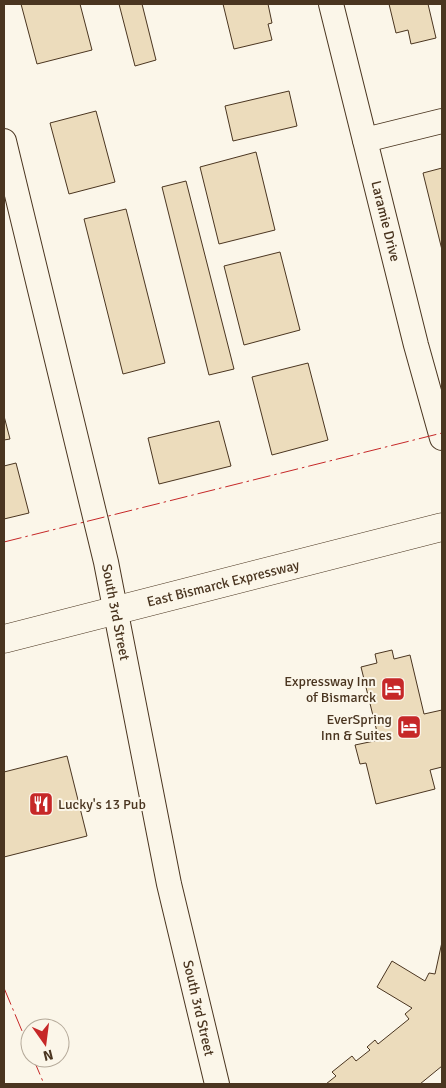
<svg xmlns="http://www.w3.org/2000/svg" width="446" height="1088" font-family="Signika,sans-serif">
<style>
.building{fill:#ecdcbc;stroke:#4a3520}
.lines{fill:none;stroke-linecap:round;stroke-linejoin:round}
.minor-casing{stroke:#4a3520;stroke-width:26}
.major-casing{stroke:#4a3520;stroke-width:29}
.minor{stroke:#fbf6e9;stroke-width:24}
.major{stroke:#fbf6e9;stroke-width:28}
.power{stroke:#c62828;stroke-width:1;stroke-dasharray:18 4 2.5 4;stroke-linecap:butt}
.labels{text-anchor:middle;stroke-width:4;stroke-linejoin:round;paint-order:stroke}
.street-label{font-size:14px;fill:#4a3520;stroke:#fbf6e9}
.poi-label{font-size:14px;fill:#4a3520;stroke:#fbf6e9;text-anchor:end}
</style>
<rect width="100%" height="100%" fill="#fbf6e9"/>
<g class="building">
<path d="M21 4H80L92 50 37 64Z"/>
<path d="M119 4H142L156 60 135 66Z"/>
<path d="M223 4H268L272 23 268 24 272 40 234 49Z"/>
<path d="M389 4H428L436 38 411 44 408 30 396 33Z"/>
<path d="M289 91 297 126 233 141 225 106Z"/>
<path d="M96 111 115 182 69 194 50 123Z"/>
<path d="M256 152 275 230 219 244 200 167Z"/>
<path d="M442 168V250L423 173Z"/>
<path d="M186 181 234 369 209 375 162 187Z"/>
<path d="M126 209 165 363 123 374 84 219Z"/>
<path d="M280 252 300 330 244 345 224 266Z"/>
<path d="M308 363 328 440 272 455 252 377Z"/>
<path d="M4 416 10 439 4 440Z"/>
<path d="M219 421 231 466 159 484 148 438Z"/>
<path d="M16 463 29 513 4 519V466Z"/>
<path d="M392 650 394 659 410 655 424 714 442 710V767L430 770 435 789 376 804 366 763 360 764 355 745 379 740 361 667 377 663 375 654Z"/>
<path d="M67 756 87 836 4 857V772Z"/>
<path d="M442 942V1066L420 1084H326L336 1076 332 1072 352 1056 356 1061 370 1050 367 1047 375 1040 378 1044 409 1019 405 1014 412 1008 377 987 392 961 425 981 429 973 435 974Z"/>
</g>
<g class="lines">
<defs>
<g id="minor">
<path d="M331 4 416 345 442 438"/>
<path d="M365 140 442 121"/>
<path d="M4 141 106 562 169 884 217 1084"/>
</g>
<path id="major" d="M4 639 442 527"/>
</defs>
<use href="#minor" class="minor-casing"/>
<use href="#major" class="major-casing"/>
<use href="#minor" class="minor"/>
<use href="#major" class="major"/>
<g class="power">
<path d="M4 542 442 433"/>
<path d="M4 988 30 1050"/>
<path d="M33 1058 44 1084"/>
</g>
</g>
<defs>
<symbol id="hotel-square" viewBox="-11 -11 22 22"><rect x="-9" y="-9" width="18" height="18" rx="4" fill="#c62828" stroke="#fbf6e9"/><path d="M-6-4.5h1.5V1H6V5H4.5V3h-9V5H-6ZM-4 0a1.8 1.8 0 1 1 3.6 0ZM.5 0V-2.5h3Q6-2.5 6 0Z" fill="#fff"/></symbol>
<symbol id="restaurant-square" viewBox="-11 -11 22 22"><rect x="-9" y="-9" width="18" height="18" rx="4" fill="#c62828" stroke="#fbf6e9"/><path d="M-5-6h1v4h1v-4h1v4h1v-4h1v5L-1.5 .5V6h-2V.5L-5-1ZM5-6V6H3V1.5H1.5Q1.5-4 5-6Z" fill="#fff"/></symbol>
</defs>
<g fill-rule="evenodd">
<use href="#hotel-square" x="379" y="675" width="28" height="28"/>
<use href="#hotel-square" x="395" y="713" width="28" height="28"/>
<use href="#restaurant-square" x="27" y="790" width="28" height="28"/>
</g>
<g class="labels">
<g class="street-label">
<text transform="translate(386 221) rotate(76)" y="5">Laramie Drive</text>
<text transform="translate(223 583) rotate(-14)" y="5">East Bismarck Expressway</text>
<text transform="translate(116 612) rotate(79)" y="5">South 3rd Street</text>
<text transform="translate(199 1008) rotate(77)" y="5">South 3rd Street</text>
</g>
<g class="poi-label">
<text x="376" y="686">Expressway Inn<tspan x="376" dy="16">of Bismarck</tspan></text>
<text x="392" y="724">EverSpring<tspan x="392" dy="16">Inn &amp; Suites</tspan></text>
<text x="58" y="809" text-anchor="start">Lucky's 13 Pub</text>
</g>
</g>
<rect width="446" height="1088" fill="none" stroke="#4a3520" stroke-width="10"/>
<g transform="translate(45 1043) rotate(166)"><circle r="24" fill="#fbf6e9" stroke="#b4a999"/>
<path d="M0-4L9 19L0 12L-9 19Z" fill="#c62828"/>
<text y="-8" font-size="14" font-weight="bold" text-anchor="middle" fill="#4a3520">N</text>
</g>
</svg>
